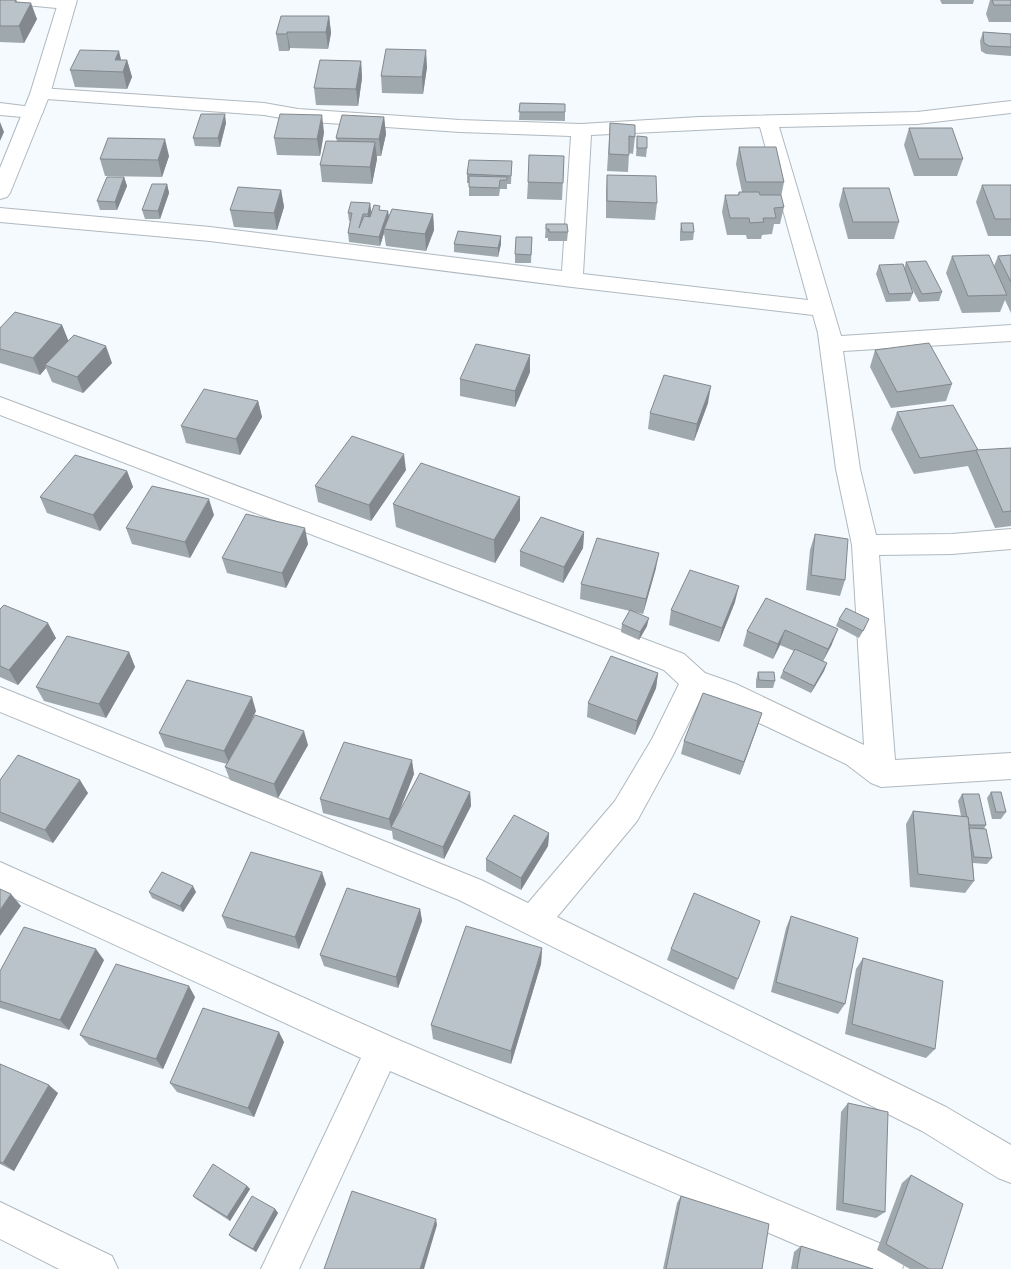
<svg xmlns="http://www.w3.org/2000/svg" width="1011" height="1269" font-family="Karla,sans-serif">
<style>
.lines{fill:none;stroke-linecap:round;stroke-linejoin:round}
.minor-casing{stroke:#b0b9bf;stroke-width:2}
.tertiary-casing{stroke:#b0b9bf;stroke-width:2}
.minor{fill:#fff;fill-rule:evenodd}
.tertiary{fill:#fff;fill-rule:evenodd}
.wall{fill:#9fa8ad}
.shaded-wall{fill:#82888d}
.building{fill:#b9c3c9;stroke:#82888d}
</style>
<rect width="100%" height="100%" fill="#f4fafe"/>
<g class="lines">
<defs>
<g id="minor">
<path d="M16 0H72L76 4 73 8 67 9 25 5 19 4Z"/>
<path d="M40 88 264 103 298 109 460 120 581 124 699 117 917 112 1011 101V113L917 124 779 127 841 336 1011 325V341L843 351 860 469 876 535 952 534 1011 529V549L952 554 879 555 895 760 1011 753V779L881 787 871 783 846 764 702 696 672 757 637 821 557 917 946 1107 1011 1145V1183L998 1178 922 1131 459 900 0 712V687L481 880 528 903 615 801 652 739 679 684 664 670 0 415V397L684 654 705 673 736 684 864 745 852 545 836 469 818 333 813 315 572 287 210 241 0 222V208L210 227 562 271 571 136 460 132 298 121 264 115 33 98 30 94 33 90ZM760 127 808 300 583 274 591 135Z"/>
<path d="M0 103 40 108 43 112 40 116 33 118 0 115Z"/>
<path d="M0 862 394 1038 898 1251 904 1264 902 1269H853L390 1071 299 1269H261L361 1058 0 892Z"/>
<path d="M0 1202 112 1256 118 1269H59L0 1239Z"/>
</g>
<path id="tertiary" d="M59 0H77L50 94 10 193 7 197 0 199V168L30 94Z"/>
</defs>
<use href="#minor" class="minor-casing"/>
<use href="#tertiary" class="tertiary-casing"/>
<use href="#minor" class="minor"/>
<use href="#tertiary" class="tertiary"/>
</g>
<g class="wall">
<path d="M0 0H16L17 2 37 19 24 43 0 42Z"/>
<path d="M940 0H974L973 4H942Z"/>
<path d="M990 0H1011V22H989L986 14Z"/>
<path d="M329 16 331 33 328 49 290 48 289 51H279L276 34Z"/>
<path d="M983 32 1011 34V56L986 54 981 51 980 41Z"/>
<path d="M121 60H127L132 77 127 89 75 87 70 70Z"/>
<path d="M361 61 362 78 358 106 316 105 314 88Z"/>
<path d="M427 67 423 94 382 93 381 76Z"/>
<path d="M520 103 565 104V121L519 120Z"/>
<path d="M384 117 386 134 381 156H377V159L372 184 322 182 320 165 337 141 336 138Z"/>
<path d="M226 123 220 147 195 146 193 138Z"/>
<path d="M610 123 635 137 633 154 629 153 628 172 607 171Z"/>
<path d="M909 128 963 159 957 176H914L904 145Z"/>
<path d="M324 132 320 156 277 155 274 138Z"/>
<path d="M637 136 647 148 646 157 636 156Z"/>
<path d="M739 147 784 182 781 197 784 207 780 224H774L772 234 762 235 761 239H747L746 235H727L722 212 725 195H738L739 192H742L736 164Z"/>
<path d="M169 156 162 177 105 176 100 159Z"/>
<path d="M564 156 562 200 527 199 528 182Z"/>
<path d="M512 161 511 184H507V189H500L499 196H469V183H467V174Z"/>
<path d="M607 175 657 203 655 220 606 218V191Z"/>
<path d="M124 177 127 186 117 210H100L97 201Z"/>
<path d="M167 184 169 193 160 219H145L142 210Z"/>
<path d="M982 185H1011V236H988L976 202Z"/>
<path d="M843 188 899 222 894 239H848L839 205Z"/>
<path d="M281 190 284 207 277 230 234 227 230 210Z"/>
<path d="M370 203 371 211 380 210 388 211 389 217 433 214 434 230 426 251 386 246 384 233 380 246 349 242 348 233 350 221H349L348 213Z"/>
<path d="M681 223 694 232 693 240 680 241V232Z"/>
<path d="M546 224 568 232 567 241H548V238H545Z"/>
<path d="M532 237 531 263H515V254Z"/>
<path d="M454 244H501L498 257 454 252Z"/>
<path d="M1011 255V313L1005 300 1000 312 962 313 946 273 952 256 994 266 998 256Z"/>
<path d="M906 262 942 292 939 301 919 302 909 283 913 293 910 301 886 302 876 274 879 265 904 269Z"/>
<path d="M62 325 68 341 112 363 83 393 52 382 46 368 40 375 0 363V328Z"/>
<path d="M875 350 952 384 946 401 891 408 870 367Z"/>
<path d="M530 372 515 407 460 396V379Z"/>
<path d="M258 401 262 417 240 455 186 443 181 426Z"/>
<path d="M708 403 694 441 648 429 650 413Z"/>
<path d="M897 412 978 450 1011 448V526L995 528 968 466 914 474 891 429Z"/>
<path d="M406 470 371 521 318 502 315 486Z"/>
<path d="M127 471 133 487 100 531 47 513 40 497Z"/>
<path d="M520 497V520L495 563 396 527 393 504Z"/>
<path d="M214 515 190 558 132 544 126 528Z"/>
<path d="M584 532 583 548 563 583 520 566V551Z"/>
<path d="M815 534 845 580 840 596 806 590 810 550Z"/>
<path d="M308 544 286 588 227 573 222 558Z"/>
<path d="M656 568 643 614 632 611 647 626 639 640 621 632 622 624 630 611 580 599 581 584Z"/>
<path d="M766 598 832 644 823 661 827 663 824 671 811 693 780 678 783 671 794 651 780 645 773 659 743 646 747 631Z"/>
<path d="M735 602 719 642 669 625 671 610Z"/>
<path d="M0 609 56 638 18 685 0 677Z"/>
<path d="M839 619 866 626 859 638 836 626Z"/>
<path d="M129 652 135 667 106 718 44 701 36 687Z"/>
<path d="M758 672 775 681 773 688H756V680Z"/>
<path d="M658 673 656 688 635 735 587 717 588 703Z"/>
<path d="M256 711 248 727 308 745 278 798 230 780 225 767 227 764 165 747 159 733Z"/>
<path d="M762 713 740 775 681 754 684 741Z"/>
<path d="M414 774 399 812 470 792 471 806 444 859 393 839 392 831 323 813 320 799Z"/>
<path d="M0 780 88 793 53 843 0 821Z"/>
<path d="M991 792 1006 812 1001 819H992L987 798Z"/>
<path d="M962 794 986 825 984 829 992 858 987 864 973 863 974 881 965 893 910 887 906 824 913 811 961 816 958 801Z"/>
<path d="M549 833 548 846 521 890 486 871V859Z"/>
<path d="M326 884 299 949 227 928 222 916Z"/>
<path d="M149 892H196L183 912 152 898Z"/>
<path d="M420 909 422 921 398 988 324 966 320 955Z"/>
<path d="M791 916 845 1004 838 1014 771 992 786 928Z"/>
<path d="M542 948 541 964 511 1064 433 1039 431 1025Z"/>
<path d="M671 949 738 979 734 990 667 960Z"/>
<path d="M863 958 935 1049 926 1058 845 1034 856 969Z"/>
<path d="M104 960 69 1030 0 1008V971Z"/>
<path d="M195 997 163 1069 89 1045 80 1035Z"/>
<path d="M284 1042 254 1117 177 1092 170 1083Z"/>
<path d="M0 1064 58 1093 14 1171 0 1164Z"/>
<path d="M848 1103 885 1212 876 1218 836 1210 841 1112Z"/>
<path d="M911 1175 942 1269H910L877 1250 902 1183Z"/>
<path d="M247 1186 250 1189 230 1221 196 1199 193 1196Z"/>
<path d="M681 1196 762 1269H663L677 1203Z"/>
<path d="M275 1209 278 1213 256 1252 232 1238 229 1235Z"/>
<path d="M801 1246 873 1269H791L794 1252Z"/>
</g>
<g class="shaded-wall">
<path d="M31 3 37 19 24 43 19 26Z"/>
<path d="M329 16 331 33 328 49 326 32Z"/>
<path d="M287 32 290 48 289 51 287 34Z"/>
<path d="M426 50 427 67 423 94 422 77Z"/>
<path d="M119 51 123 68 115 60Z"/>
<path d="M127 60 132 77 127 89 123 72Z"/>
<path d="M361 61 362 78 358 106 356 89Z"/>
<path d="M225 114 226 123 220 147 218 138Z"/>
<path d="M322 115 324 132 320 156 317 139Z"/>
<path d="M384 117 386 134 381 156 379 139Z"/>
<path d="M0 122 4 132 0 141Z"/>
<path d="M165 139 169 156 162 177 158 160Z"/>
<path d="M375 142 377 159 372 184 370 167Z"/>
<path d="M124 177 127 186 117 210 115 202Z"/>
<path d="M167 184 169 193 160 219 158 211Z"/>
<path d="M281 190 284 207 277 230 274 213Z"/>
<path d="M370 203 371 211 369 223 368 214Z"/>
<path d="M388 211 389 219 384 229V233L380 246 379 237Z"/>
<path d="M433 214 434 230 426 251 425 234Z"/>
<path d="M501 236V244L498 257V248Z"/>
<path d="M62 325 69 342 45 365 46 368 40 375 33 358Z"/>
<path d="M106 346 112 363 83 393 77 377Z"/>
<path d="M530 355V372L515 407V391Z"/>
<path d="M711 386 708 403 694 441 697 424Z"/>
<path d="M258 401 262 417 240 455 236 439Z"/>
<path d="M404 454 406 470 371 521 369 505Z"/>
<path d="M127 471 133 487 100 531 93 515Z"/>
<path d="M520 497V520L495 563 494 540Z"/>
<path d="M209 499 214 515 190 558 185 542Z"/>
<path d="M305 528 308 544 286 588 282 573Z"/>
<path d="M584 532 583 548 563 583 564 567Z"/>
<path d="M659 553 656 568 643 614 646 599Z"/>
<path d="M739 586 735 602 719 642 722 628Z"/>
<path d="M649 618 647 626 639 640 640 632Z"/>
<path d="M48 623 56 638 18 685 9 670Z"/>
<path d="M838 629 832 644 822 663 828 649Z"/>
<path d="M785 630 780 645 773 659 778 644Z"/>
<path d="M129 652 135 667 106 718 99 704Z"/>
<path d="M827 663 824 671 811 693 814 686Z"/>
<path d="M658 673 656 688 635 735 637 721Z"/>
<path d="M252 697 256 711 230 765 224 751Z"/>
<path d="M762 713 757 728 740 775 744 762Z"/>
<path d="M304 731 308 745 278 798 274 784Z"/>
<path d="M412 760 414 774 393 827H391L392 831 389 819Z"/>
<path d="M80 780 88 793 53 843 45 830Z"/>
<path d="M470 792 471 806 444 859 443 847Z"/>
<path d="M549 833 548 846 521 890V878Z"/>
<path d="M322 872 326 884 299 949 295 937Z"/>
<path d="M193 886 196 892 183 912 180 906Z"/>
<path d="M11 894 21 906 0 936V910Z"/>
<path d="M420 909 422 921 398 988 396 977Z"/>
<path d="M542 948 541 964 511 1064V1051Z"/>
<path d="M96 949 104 960 69 1030 60 1020Z"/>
<path d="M189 986 195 997 163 1069 156 1059Z"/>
<path d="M279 1032 284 1042 254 1117 248 1108Z"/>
<path d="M49 1085 58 1093 14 1171 3 1163Z"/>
<path d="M247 1186 250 1189 230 1221 227 1217Z"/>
<path d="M275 1209 278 1213 256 1252 253 1249Z"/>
<path d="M436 1219 437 1225 424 1269H420Z"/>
</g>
<g class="building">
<path d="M0 0H16L15 2 31 3 19 26H0Z"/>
<path d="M992 0H1011V5H994Z"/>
<path d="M281 16H329L326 32H287V34H276Z"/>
<path d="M983 32 1011 34V47L989 46 984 43Z"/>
<path d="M386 49 426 50 422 77 381 76Z"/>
<path d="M80 50 119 51 115 60H127L123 72 70 70Z"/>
<path d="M320 60 361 61 356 89 314 88Z"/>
<path d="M520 103 565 104V112H519Z"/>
<path d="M201 114H225L218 138H193Z"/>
<path d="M280 114 322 115 317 139 274 138Z"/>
<path d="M342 115 384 117 379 139 336 138Z"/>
<path d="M610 123 635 125V137L629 136V155L609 154Z"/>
<path d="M909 128H952L963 159H919Z"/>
<path d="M637 136 647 137V148H637Z"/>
<path d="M108 138 165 139 158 160 100 159Z"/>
<path d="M326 141 375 142 370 167 320 165Z"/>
<path d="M739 147H776L784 182H746Z"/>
<path d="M529 155 564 156 563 183 528 182Z"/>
<path d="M469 160 512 161 511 176 467 174Z"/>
<path d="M607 175 656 176 657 203 607 201Z"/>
<path d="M469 176 507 177V180H500L499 188 469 187Z"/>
<path d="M107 177H124L115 202 97 201Z"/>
<path d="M152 184H167L158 211 142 210Z"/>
<path d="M982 185H1011V219H995Z"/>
<path d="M238 187 281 190 274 213 230 210Z"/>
<path d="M843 188H889L899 222H853Z"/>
<path d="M739 192H759L760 195H781L784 207 774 208 776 218H763L764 222 750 223 749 218H730L725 195H739Z"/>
<path d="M351 202 370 203 368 214H363L359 228 364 216 370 217 374 205 380 206 379 210 388 211 379 237 348 233 352 213H348Z"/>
<path d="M392 209 433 214 425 234 384 229Z"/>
<path d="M681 223H693L694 232H682Z"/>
<path d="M546 224H567L568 232H549V229H546Z"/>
<path d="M458 231 501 236 498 248 454 244Z"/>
<path d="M516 237H532L531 255 515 254Z"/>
<path d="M989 255 1007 295 968 296 952 256Z"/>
<path d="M1011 255V282L998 256Z"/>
<path d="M926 261 942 292 922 294 906 262Z"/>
<path d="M903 264 913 293 889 294 879 265Z"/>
<path d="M15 312 62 325 33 358 0 349V328Z"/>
<path d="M74 335 106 346 77 377 45 365Z"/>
<path d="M929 343 952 384 897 392 875 350Z"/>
<path d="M476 344 530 355 515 391 460 379Z"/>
<path d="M664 375 711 386 697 424 650 413Z"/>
<path d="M204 389 258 401 236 439 181 426Z"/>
<path d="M953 405 978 450 920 458 897 412Z"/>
<path d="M352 436 404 454 369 505 315 486Z"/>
<path d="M1011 448V511L1003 512 976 450Z"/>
<path d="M75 455 127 471 93 515 40 497Z"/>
<path d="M421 463 520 497 494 540 393 504Z"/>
<path d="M152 486 209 499 185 542 126 528Z"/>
<path d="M246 514 305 528 282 573 222 558Z"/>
<path d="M541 517 584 532 564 567 520 551Z"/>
<path d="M815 534 848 539 845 580 811 575Z"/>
<path d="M597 538 659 553 646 599 581 584Z"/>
<path d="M690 570 739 586 722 628 671 610Z"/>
<path d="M766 598 838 629 828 649 785 630 778 644 747 631Z"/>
<path d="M4 605 48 623 9 670 0 666V609Z"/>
<path d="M846 608 869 619 863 631 839 619Z"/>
<path d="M630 610 649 618 640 632 622 624Z"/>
<path d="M67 636 129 652 99 704 36 687Z"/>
<path d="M795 649 827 663 814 686 783 671Z"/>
<path d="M611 656 658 673 637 721 588 703Z"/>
<path d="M758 672H774L775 681 759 680Z"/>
<path d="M187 680 252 697 224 751 159 733Z"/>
<path d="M703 693 762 713 744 762 684 741Z"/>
<path d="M255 715 304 731 274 784 225 767Z"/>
<path d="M344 742 412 760 389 819 320 799Z"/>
<path d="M18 755 80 780 45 830 0 812V780Z"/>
<path d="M420 773 470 792 443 847 391 827Z"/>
<path d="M991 792H1001L1006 812H996Z"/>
<path d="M962 794H979L986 825H969L968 817H967Z"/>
<path d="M913 811 968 817 974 881 918 874Z"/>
<path d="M514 815 549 833 521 878 486 859Z"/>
<path d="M969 828 986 829 992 858 974 857Z"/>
<path d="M251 852 322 872 295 937 222 916Z"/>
<path d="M162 872 193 886 180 906 149 892Z"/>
<path d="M347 888 420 909 396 977 320 955Z"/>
<path d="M0 889 11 894 0 910Z"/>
<path d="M694 893 760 921 738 979 671 949Z"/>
<path d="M791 916 858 938 845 1004 776 982Z"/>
<path d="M466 926 542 948 511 1051 431 1025Z"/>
<path d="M24 927 96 949 60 1020 0 1001V971Z"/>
<path d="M863 958 943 981 935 1049 852 1024Z"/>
<path d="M116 964 189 986 156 1059 80 1035Z"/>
<path d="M203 1008 279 1032 248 1108 170 1083Z"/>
<path d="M0 1064 49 1085 3 1163 0 1162Z"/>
<path d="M848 1103 888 1112 885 1212 843 1203Z"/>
<path d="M213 1164 247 1186 227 1217 193 1196Z"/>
<path d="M911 1175 963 1204 942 1269H929L886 1244Z"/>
<path d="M352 1191 436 1219 420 1269H324Z"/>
<path d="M252 1196 275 1209 253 1249 229 1235Z"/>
<path d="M681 1196 769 1224 762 1269H666Z"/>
<path d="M801 1246 873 1269H797Z"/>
</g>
</svg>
